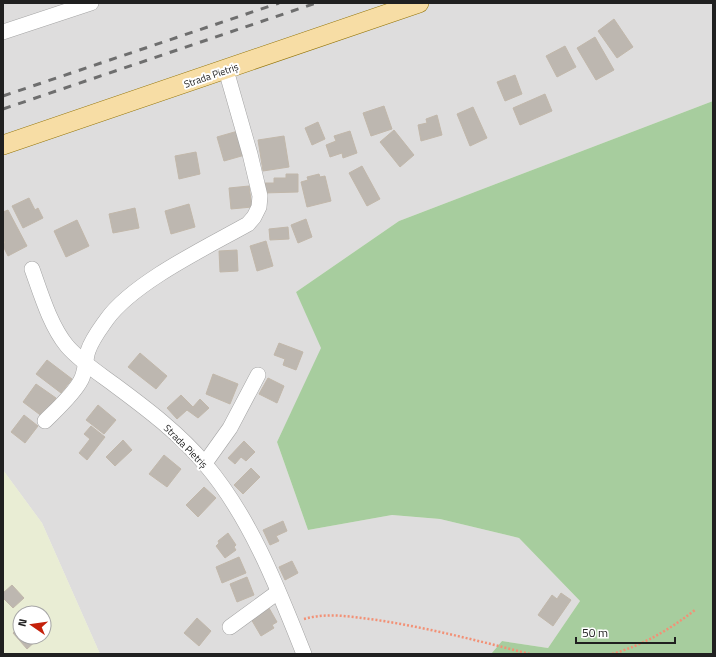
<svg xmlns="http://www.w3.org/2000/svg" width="716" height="657" font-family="'Titillium Web',sans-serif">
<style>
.residential{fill:#dedddd}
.farmland{fill:#e9edd4;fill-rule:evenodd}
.forest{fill:#a7cd9e}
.building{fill:#bdb7b0;stroke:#c1b7aa}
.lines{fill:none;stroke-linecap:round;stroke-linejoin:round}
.minor-casing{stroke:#a4a4a4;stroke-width:16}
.major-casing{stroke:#947509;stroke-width:20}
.path{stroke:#f29176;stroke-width:2.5;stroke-dasharray:2 2;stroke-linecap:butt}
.minor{stroke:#fff;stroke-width:15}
.major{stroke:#f7dda5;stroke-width:19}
.rail{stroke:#6e6e6e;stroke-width:3;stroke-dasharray:8 8;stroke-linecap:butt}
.labels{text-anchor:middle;stroke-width:4;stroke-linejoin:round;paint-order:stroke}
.street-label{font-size:10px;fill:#202020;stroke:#fff}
</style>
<rect width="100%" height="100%" fill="#f0eee7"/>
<path class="residential" d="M3 3H713V101L399 221 296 292 322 348 277 442 308 530 392 515 440 519 519 538 580 601 548 648 502 641 491 654H100L42 523 3 470Z"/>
<path class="farmland" d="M3 470 42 523 100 654H3ZM20 613H44V637H20Z"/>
<path class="forest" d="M713 101V654H491L502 641 548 648 580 601 519 538 440 519 392 515 308 530 277 442 321 348 296 292 399 221Z"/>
<g class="building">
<path d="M614 19 633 47 617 58 598 31Z"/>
<path d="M595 37 614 70 596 80 577 48Z"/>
<path d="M565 46 576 67 557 77 546 56Z"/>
<path d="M515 75 522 94 505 101 497 82Z"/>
<path d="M545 94 552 111 520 125 513 108Z"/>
<path d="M384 106 392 129 371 136 363 113Z"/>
<path d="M473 107 487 138 470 146 457 114Z"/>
<path d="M437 115 442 135 421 141 418 125 427 123 426 119Z"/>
<path d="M318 122 325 139 312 145 305 128Z"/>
<path d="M394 130 414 155 400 167 380 142Z"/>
<path d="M238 131 245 155 224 161 217 137Z"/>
<path d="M350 131 357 153 343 158 342 153 330 157 326 145 336 141 334 136Z"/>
<path d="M284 136 289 167 263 171 258 140Z"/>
<path d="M196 152 200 174 179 179 175 156Z"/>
<path d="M362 166 380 199 367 206 349 173Z"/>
<path d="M286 174H298V192L263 193V183H274V178H286Z"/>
<path d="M319 174 320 177 325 176 331 201 307 207 301 182 308 180 307 177Z"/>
<path d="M249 186 252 207 231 209 229 188Z"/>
<path d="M29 198 35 210 38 208 43 218 23 228 12 206Z"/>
<path d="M189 204 195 227 171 234 165 211Z"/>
<path d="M135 208 139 228 113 233 109 214Z"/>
<path d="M8 210 27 246 8 256 3 246 5 242 3 239V212Z"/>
<path d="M306 219 312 237 298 243 291 225Z"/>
<path d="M77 220 89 246 66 257 54 231Z"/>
<path d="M288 227 289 239 270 240 269 229Z"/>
<path d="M266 241 273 266 257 271 250 246Z"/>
<path d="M237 250 238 271 220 272 219 251Z"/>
<path d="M279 343 303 352 296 370 283 365 285 359 274 355Z"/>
<path d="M140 353 167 376 156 389 128 367Z"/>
<path d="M47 360 72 379 61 393 36 374Z"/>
<path d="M213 374 238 384 230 404 206 394Z"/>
<path d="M268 378 284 386 277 403 259 394Z"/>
<path d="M36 384 56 398 43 417 23 402Z"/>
<path d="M181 395 193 407 200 399 209 408 198 418 187 410 177 419 167 408Z"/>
<path d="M98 405 116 420 104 434 86 420Z"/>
<path d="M24 415 38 426 25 443 11 432Z"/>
<path d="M91 426 105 437 87 460 79 453 90 439 84 434Z"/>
<path d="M123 440 132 450 115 466 106 457Z"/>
<path d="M244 441 255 452 246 461 241 457 235 464 228 458Z"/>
<path d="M164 455 181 469 167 487 149 474Z"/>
<path d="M251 468 260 477 243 494 234 485Z"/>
<path d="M204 487 216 498 198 517 186 505Z"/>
<path d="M283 521 287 531 276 536 279 541 270 545 263 530Z"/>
<path d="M228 533 236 545 234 547 236 550 225 558 216 546 219 543 218 541Z"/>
<path d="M239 557 246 573 222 583 216 567Z"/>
<path d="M292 561 298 573 285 580 279 567Z"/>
<path d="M247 577 254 595 237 602 230 584Z"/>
<path d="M12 585 24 598 13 608 3 598V593Z"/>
<path d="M561 593 571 600 553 626 538 615 552 595 557 599Z"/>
<path d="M269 608 277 622 272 625 274 628 261 636 251 619Z"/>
<path d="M197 618 211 631 199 646 184 633Z"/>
<path d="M20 627V637H37L38 639 27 649 13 633Z"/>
</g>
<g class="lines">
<defs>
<g id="minor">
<path d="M3 32 91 3"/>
<path d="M32 269C41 294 50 325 67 346 81 362 100 374 116 386 147 409 180 434 205 464 251 518 278 589 304 654"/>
<path d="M45 421C56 410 74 394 81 380 86 371 85 360 88 351 92 339 100 329 107 319 134 282 207 247 248 224L254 217 259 207 260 196 250 154 226 70"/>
<path d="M205 463 230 428 258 375"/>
<path d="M230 627 278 592"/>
</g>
<path id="major" d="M3 145 419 3"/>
</defs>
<use href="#minor" class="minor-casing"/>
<use href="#major" class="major-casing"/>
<g class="path">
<path d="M304 619C328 612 352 617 377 620 429 628 479 641 530 654"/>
<path d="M612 654C643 645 669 630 695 610"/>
</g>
<use href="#minor" class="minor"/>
<use href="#major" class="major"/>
<g class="rail">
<path d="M3 96 279 3"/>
<path d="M3 109 316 3"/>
</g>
</g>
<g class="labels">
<g class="street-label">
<text transform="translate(211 75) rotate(-19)" y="4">Strada Pietriș</text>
<text transform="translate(186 446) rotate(45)" y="4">Strada Pietriș</text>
</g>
</g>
<rect width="716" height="657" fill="none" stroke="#202020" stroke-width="8"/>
<g transform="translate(32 625) rotate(283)"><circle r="19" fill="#ffffff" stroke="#a6a6a6"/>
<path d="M0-3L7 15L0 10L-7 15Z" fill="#c5210b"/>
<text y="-6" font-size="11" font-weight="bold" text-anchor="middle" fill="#202020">N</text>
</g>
<path d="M576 637v6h99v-6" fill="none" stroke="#202020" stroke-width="2"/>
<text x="582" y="637" font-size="12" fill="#202020" stroke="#ffffff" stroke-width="3" paint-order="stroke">50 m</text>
</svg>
